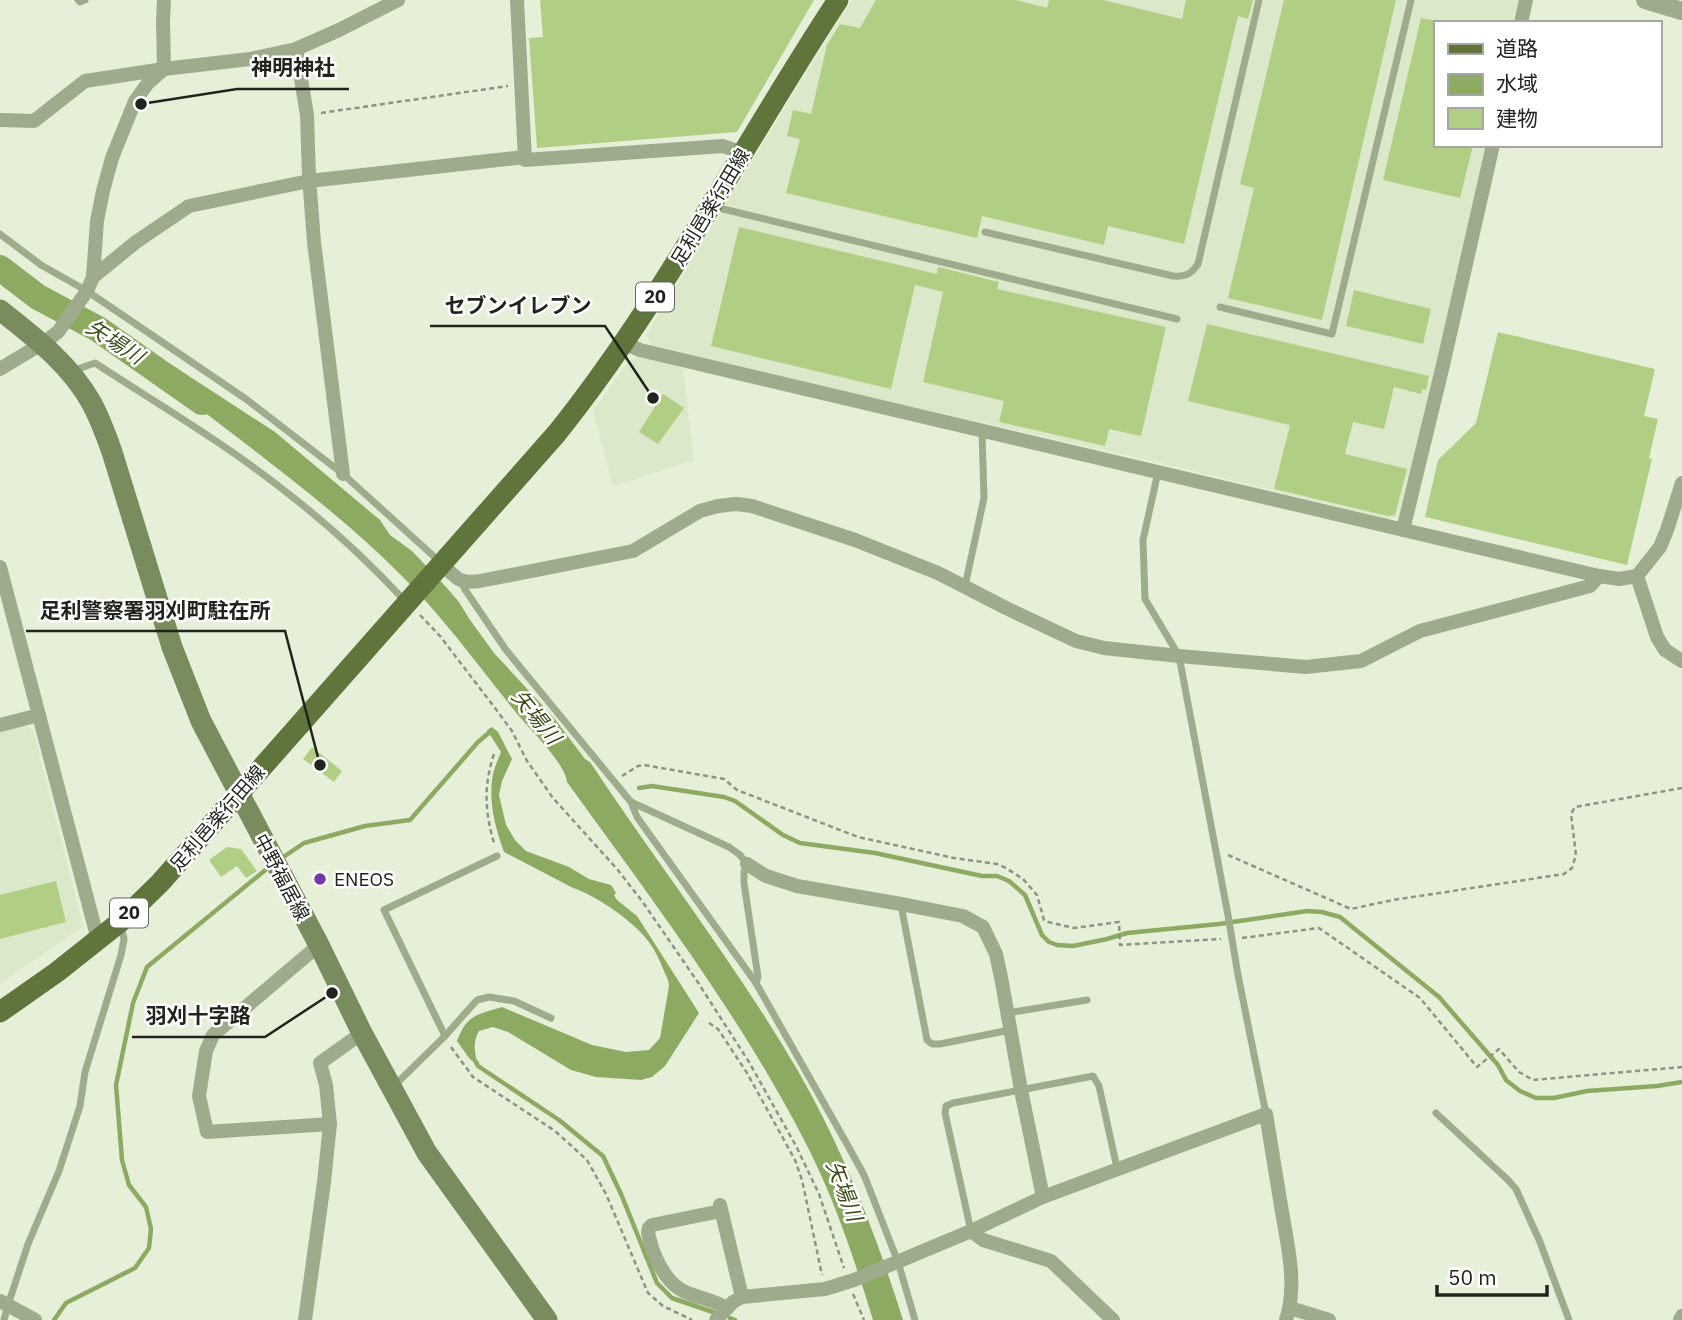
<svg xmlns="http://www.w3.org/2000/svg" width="1682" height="1320" font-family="'IBM Plex Sans','Noto Sans JP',sans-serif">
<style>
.built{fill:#dbe8ca}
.water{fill:#8daa62}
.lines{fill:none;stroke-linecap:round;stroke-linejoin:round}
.stream{stroke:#8daa62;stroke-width:4.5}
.river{stroke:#8daa62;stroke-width:26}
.building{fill:#b1ce85}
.path{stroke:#8d9484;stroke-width:2.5;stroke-dasharray:5 3.5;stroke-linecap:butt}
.service{stroke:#9eac8d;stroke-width:7}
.minor{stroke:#9eac8d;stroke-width:14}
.tertiary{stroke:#9eac8d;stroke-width:18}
.secondary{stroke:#798c5e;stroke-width:21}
.primary{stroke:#5f753b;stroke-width:21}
.poi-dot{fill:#7836ab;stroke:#fff;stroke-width:2.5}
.labels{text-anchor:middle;stroke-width:5;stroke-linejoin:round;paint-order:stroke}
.shield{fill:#fff;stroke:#636660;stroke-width:2}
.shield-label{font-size:18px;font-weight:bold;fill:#20241c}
.street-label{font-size:19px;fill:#20241c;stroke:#fff}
.poi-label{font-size:19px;fill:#20241c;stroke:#fff;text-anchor:start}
.water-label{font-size:21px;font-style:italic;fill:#3a4c19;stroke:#fff}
.leader{fill:none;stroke:#20241c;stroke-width:2.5}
.callout-dot{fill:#20241c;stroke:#fff;stroke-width:2.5}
.callout-label{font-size:21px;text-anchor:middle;font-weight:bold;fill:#20241c;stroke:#fff;stroke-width:5;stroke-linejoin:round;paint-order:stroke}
</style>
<rect width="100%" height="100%" fill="#e6f0d9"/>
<g class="built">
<path d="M852 0H1520L1515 23H1435V145H1487L1435 374 1399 516 1389 519 1161 463 891 402 652 345 646 335 792 96Z"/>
<path d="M641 356 683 368 694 460 613 486 593 411 628 362Z"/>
<path d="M22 724 33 730 83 926 0 984V730Z"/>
</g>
<g class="water">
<path d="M172 365 275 432 380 520 390 535 412 551 447 588 459 602 470 620 494 653 554 718 585 759 590 762C659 866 735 963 798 1071 843 1149 876 1234 903 1320H873C854 1258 833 1194 802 1136 737 1011 650 897 567 782 565 762 527 727 514 710 477 664 444 618 402 576 332 506 251 449 173 388Z"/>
<path d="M492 727 498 732 512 759 502 781 499 795 506 825 515 840 526 851 569 867 589 879 611 885 616 893 614 895 617 900 637 916 699 1013 665 1066 652 1077 641 1080 596 1077 571 1070 508 1032 493 1027 479 1031C472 1043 475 1053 478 1066L469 1058 457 1041C467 1014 477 1015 502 1007L592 1045 626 1052 649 1050 660 1038 669 986 668 980C662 967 657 952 648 941 635 922 595 895 573 888L504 852C495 827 488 801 493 774 495 766 498 759 501 752L487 730Z"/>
</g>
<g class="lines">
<g class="stream">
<path d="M639 788 652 786 724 797 735 801 783 835 800 843 875 853 982 876H997L1009 881 1025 895 1042 935 1049 942 1057 945 1073 946 1107 939 1127 933 1219 924 1307 911 1322 912 1340 917 1439 997 1498 1065 1506 1080 1520 1091 1536 1098H1554L1587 1091 1657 1086 1682 1082"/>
<path d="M279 860 304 843 365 826 410 820 478 742 491 731 492 732"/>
<path d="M476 1062 478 1066 559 1120 603 1156 621 1194 657 1283 672 1298 713 1312"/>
<path d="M730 1318 735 1320"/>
<path d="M54 1320 66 1303 135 1268 149 1248 151 1229 146 1207 129 1185 122 1160 116 1085 133 1003 147 967 269 867"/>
</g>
<path class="river" d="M0 268 38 297 98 329 202 402"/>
</g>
<g class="building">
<path d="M540 0H814L737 132 537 148 529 38 543 37Z"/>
<path d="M876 0H1016L1047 8 1049 0H1103L1182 19 1186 0H1253L1248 19 1238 16 1184 244 1108 226 1104 245 982 216 977 238 786 193 800 139 787 136 793 110 811 114 827 45 840 24 860 28Z"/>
<path d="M1284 0H1396L1322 320 1228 298 1254 188 1240 184Z"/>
<path d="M1421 18 1435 21V145H1473L1460 198 1383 180Z"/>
<path d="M739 227 937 274 938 267 999 282 997 289 1166 327 1141 436 1109 429 1105 446 999 422 1004 401 923 382 943 292 915 285 891 389 711 346Z"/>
<path d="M1354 290 1431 309 1423 344 1346 326Z"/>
<path d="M1207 324 1429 376 1426 390 1422 389 1421 394 1394 387 1384 429 1353 422 1345 454 1407 469 1395 515 1388 516 1274 489 1290 425 1188 401Z"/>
<path d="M1498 332 1655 369 1644 416 1658 419 1649 458 1652 459 1627 565 1425 517 1438 460 1476 423Z"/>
<path d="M663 394 684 408 658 444 639 432Z"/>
<path d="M312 747 342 771 334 782 303 759Z"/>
<path d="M227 847 241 849 257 871 246 878 237 866 221 877 209 860Z"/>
<path d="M56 881 66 922 0 939V895Z"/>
</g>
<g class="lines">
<g class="path">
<path d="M321 113 508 86"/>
<path d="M420 615 440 636 495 708 512 731 527 761 553 798 617 869 642 901 697 981 749 1062 796 1146 819 1194 844 1268"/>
<path d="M494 754C483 787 485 814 495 846"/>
<path d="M622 776 638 766 644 765 724 779 737 790 858 837 954 858 997 864 1006 868 1023 879 1037 895 1044 920 1048 922 1074 928 1119 922 1120 945 1221 939"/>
<path d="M1228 855 1351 909 1393 900 1564 874 1572 868 1576 855 1571 814 1575 807 1682 788"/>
<path d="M1242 938 1319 928 1420 998 1477 1067 1499 1049 1519 1072 1533 1080 1682 1067"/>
<path d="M709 1023 718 1029 747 1073 795 1160 802 1180 822 1275"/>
<path d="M451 1047 473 1077 555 1131 587 1160 606 1194 648 1293 663 1306 692 1320"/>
<path d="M853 1294 864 1320"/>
</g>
<g class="service">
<path d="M78 0 80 2 85 0"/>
<path d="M716 205 723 209 1177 319"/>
<path d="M985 232 1173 276C1186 277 1191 274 1198 264L1259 0"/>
<path d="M0 234 41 265 87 291 246 399 343 474 439 561"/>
<path d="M1220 307 1332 334 1411 0"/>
<path d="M72 371 95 363C161 406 229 446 290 495 331 527 369 562 404 600"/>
<path d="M1158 472 1143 540 1145 599 1179 656 1228 915 1238 975 1266 1114"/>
<path d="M461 582 466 591 506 650 631 802 637 817 756 983 847 1144 864 1175 898 1262 915 1320"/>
<path d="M965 586 984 498 982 432"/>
<path d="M631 802 729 847 740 855 747 864 744 872V883L758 977 756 983"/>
<path d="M901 905 927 1040 932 1044H940L1010 1030"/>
<path d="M1007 1013 1087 1000"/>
<path d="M445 1036 384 910 497 856"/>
<path d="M395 1085 445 1036 477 1000 489 997 514 1001 551 1018"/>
<path d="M1436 1113 1508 1180 1516 1189 1540 1242 1569 1320"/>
<path d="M971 1231 945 1113 946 1106 953 1103 1093 1076 1099 1086 1117 1168"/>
<path d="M4 1320 8 1305 28 1244 59 1171 80 1106 85 1072 121 955 124 939 121 926"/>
</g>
<g class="minor">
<path d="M517 0 525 160 723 146 743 153"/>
<path d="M1521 23 1526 0"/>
<path d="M296 49 307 115 309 177 314 242 343 474"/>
<path d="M0 120 34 121 85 81 164 69 250 59 296 49 339 30 398 0"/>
<path d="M93 277 136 242 189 206 309 181 525 157"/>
<path d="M624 343 640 350 1599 576 1619 579 1637 576 1660 547 1667 530 1682 483"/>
<path d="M0 369 43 343 58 332 87 291 93 277 97 221 103 191 112 158 135 101 148 83 164 69 163 21 164 0"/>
<path d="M1403 530 1443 365 1493 145"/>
<path d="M442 564C457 578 458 584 480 581L633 551 700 511 718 506 736 504 752 506 855 540 938 573 1006 608 1076 641 1104 648 1179 656 1306 667 1361 661 1420 631 1590 586 1599 576"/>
<path d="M0 567 98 940"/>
<path d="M1637 576 1657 637 1665 650 1682 661"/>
<path d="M0 725 39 715"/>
<path d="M747 864 766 876 797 886 901 904 963 916 983 927 996 954 1001 977 1021 1090 1043 1197"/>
<path d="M319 945 213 1035 206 1051 199 1096 207 1132 330 1124"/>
<path d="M720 1205 742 1297"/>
<path d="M721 1211 652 1225 649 1228 648 1232C652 1254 665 1283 685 1292 699 1298 714 1300 727 1308"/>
<path d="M971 1231 983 1240 1051 1261 1113 1320"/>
<path d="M0 1301 35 1320"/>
<path d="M1290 1308 1329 1320"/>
<path d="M305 1320 324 1182 330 1124 326 1085 320 1063 362 1033"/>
<path d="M716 1320 733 1302 742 1297 825 1289 854 1280 971 1231 1043 1197 1266 1114C1271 1145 1276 1175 1281 1206 1287 1243 1298 1284 1286 1320"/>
<path d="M1680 1320 1682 1316"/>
</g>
<path class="tertiary" d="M1645 0 1682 11"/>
<path class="secondary" d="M0 310C34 337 69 363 91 402 100 418 106 435 112 452L172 647 201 721 319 945 362 1033 427 1153 547 1320"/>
<path class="primary" d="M0 1012 57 972 120 922 160 883 557 433C665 298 743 144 838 0"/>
</g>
<circle class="poi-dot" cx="320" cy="879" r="7"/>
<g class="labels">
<g class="shield">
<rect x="636" y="282.5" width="38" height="29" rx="5"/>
<rect x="110" y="898.5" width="38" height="29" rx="5"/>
</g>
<g class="shield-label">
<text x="655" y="303">20</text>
<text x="129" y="919">20</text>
</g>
<g class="street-label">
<text transform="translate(710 207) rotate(-59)" y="7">足利邑楽行田線</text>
<text transform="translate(217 818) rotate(-49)" y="7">足利邑楽行田線</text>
<text transform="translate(282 877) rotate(62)" y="7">中野福居線</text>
</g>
<g class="poi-label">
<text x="334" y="886">ENEOS</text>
</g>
<g class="water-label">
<text transform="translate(115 342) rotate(33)" y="7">矢場川</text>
<text transform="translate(536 717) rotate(51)" y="7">矢場川</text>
<text transform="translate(844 1191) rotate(69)" y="7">矢場川</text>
</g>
</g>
<path class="leader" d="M141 104L237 89H349M653 398L605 326H430M320 765L285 631H26M332 993L265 1037H132"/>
<g class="callout-dot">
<circle cx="141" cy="104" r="7"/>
<circle cx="653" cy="398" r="7"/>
<circle cx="320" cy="765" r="7"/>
<circle cx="332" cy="993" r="7"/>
</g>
<g class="callout-label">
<text x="293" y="75">神明神社</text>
<text x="518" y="313">セブンイレブン</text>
<text x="155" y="618">足利警察署羽刈町駐在所</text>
<text x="198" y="1023">羽刈十字路</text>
</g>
<rect x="1434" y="21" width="228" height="126" fill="#ffffff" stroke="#a6a7a4" stroke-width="2"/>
<rect x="1448" y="44" width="35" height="10" fill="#5f753b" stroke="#a6a7a4" stroke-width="2"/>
<text x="1496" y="56" font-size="21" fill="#20241c">道路</text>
<rect x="1448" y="74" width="35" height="21" fill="#8daa62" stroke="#a6a7a4" stroke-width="2"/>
<text x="1496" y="91" font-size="21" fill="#20241c">水域</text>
<rect x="1448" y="108" width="35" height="21" fill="#b1ce85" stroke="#a6a7a4" stroke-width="2"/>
<text x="1496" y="126" font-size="21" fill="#20241c">建物</text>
<path d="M1437 1285v10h110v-10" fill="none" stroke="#20241c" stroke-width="3.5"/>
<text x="1448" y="1285" font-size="21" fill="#20241c" stroke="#ffffff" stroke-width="5" paint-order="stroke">50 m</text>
</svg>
